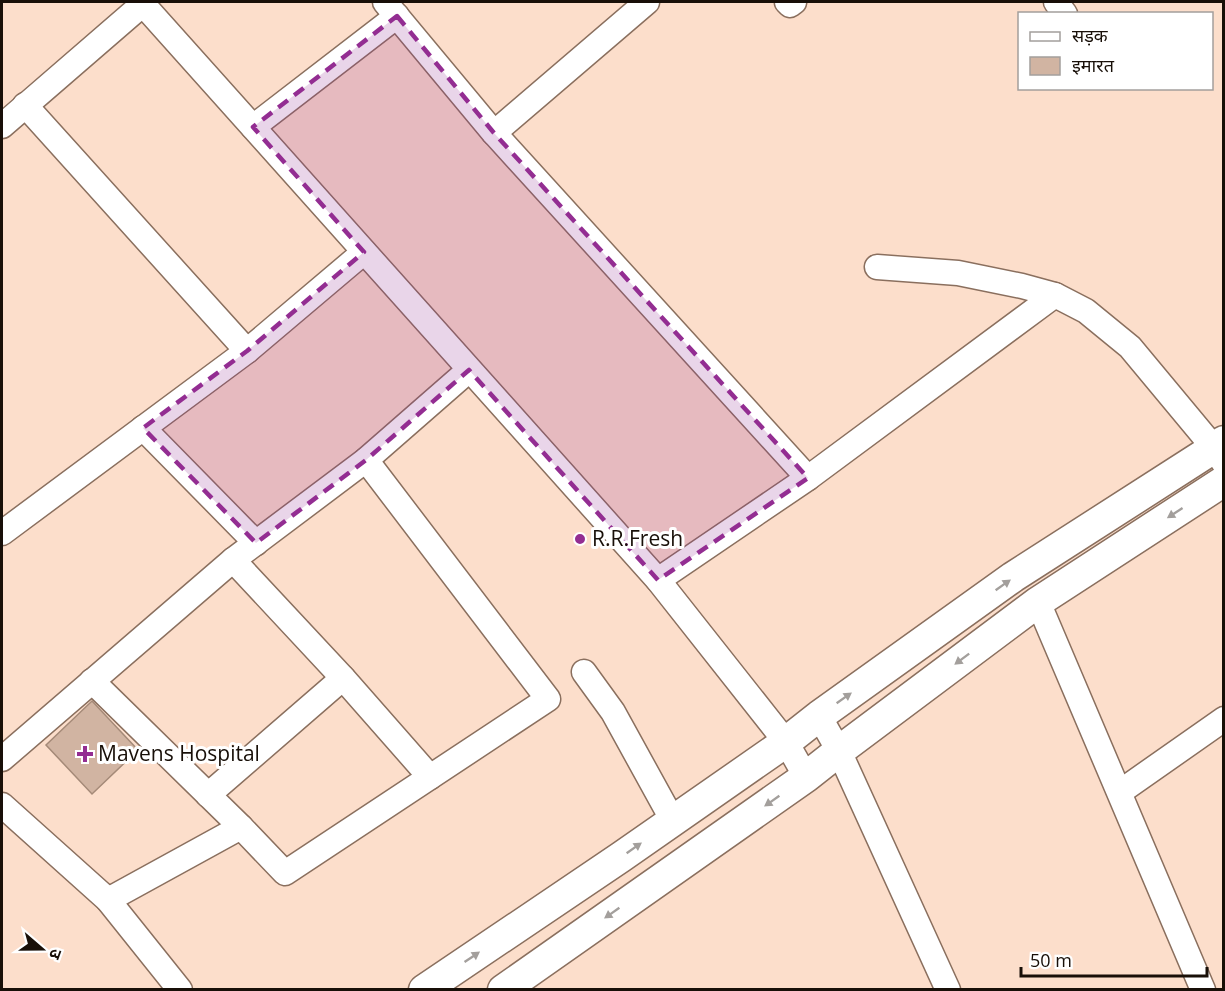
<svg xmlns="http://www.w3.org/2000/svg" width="1225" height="991" font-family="'Open Sans','Noto Sans Devanagari',sans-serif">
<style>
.building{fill:#d1b4a2;stroke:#a58a78;stroke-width:1.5}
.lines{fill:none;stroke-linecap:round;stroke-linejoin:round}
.minor-casing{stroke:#8a6f5e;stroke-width:27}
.tertiary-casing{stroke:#8a6f5e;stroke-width:33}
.minor{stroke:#fff;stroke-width:24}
.tertiary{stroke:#fff;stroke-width:30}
.oneway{fill:#a39f9c}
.marked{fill:#932d92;fill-opacity:0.2;stroke:#932d92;stroke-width:4.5;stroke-dasharray:12 8;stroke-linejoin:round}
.poi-dot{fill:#932d92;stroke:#fff;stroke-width:2}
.labels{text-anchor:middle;stroke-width:6;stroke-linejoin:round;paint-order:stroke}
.poi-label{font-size:21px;fill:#180f08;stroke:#fff;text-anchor:start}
</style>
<rect width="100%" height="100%" fill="#fcdecb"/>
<path class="building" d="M92 701 138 750 92 794 46 745Z"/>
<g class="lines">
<defs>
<g id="minor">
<path d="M141 2 658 580 786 742 806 777"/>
<path d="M385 2 494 133 808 478"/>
<path d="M787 2 790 5 794 2"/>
<path d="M1056 2 1065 14"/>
<path d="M25 105 247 351"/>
<path d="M2 126 143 4"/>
<path d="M253 127 397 16"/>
<path d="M494 133 647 2"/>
<path d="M877 267 958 273 1022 286 1055 295 1086 311 1130 347 1214 448 1224 463"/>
<path d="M143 428 256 543"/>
<path d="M2 533 247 351 364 252"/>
<path d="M233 560 343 678 430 777"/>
<path d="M658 580 808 478 1055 295"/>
<path d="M1038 602 1203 990"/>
<path d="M584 672 613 712 673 821"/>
<path d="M92 681 241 827 285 873 548 699 366 460"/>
<path d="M819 716 839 751 948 990"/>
<path d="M2 759 233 560 366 460 469 370"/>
<path d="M1120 792 1224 719"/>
<path d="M208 795 343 678"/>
<path d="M2 805 108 900 180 990"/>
<path d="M108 900 241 827"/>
</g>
<g id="tertiary">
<path d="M424 990 621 857 786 742 819 716 1013 577 1214 448 1224 441"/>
<path d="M503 990 806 777 839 751 1038 602 1224 481"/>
</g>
</defs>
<use href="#minor" class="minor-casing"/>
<use href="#tertiary" class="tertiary-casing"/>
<use href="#minor" class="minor"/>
<use href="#tertiary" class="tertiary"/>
</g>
<defs><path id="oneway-solid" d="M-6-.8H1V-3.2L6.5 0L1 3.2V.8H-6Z" transform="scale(1.5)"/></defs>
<g class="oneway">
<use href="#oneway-solid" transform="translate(1175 513) rotate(147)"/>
<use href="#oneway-solid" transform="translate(1003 585) rotate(-35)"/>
<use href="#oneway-solid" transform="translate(962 659) rotate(143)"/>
<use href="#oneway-solid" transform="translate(844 698) rotate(-35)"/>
<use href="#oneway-solid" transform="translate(772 801) rotate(145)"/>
<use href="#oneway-solid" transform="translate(634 848) rotate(-35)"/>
<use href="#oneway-solid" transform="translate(612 913) rotate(145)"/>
<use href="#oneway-solid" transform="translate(472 957) rotate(-34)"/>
</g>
<path class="marked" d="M397 16 494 133 808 478 658 580 469 370 366 460 256 543 143 428 247 351 364 252 253 127Z"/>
<g class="poi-dot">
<circle cx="580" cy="539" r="6"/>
<path d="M82 745h6v6h6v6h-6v6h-6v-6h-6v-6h6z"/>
</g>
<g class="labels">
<g class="poi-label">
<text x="592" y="546">R.R.Fresh</text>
<text x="98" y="761">Mavens Hospital</text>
</g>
</g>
<rect width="1225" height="991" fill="none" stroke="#180f08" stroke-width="6"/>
<rect x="1018" y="12" width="195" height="78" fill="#ffffff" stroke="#a39f9c" stroke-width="1.5"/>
<rect x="1030" y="32" width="30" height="9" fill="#ffffff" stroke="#a39f9c" stroke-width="1.5"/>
<text x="1072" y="42" font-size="18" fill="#180f08">सड़क</text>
<rect x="1030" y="57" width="30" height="18" fill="#d1b4a2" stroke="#a39f9c" stroke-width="1.5"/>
<text x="1072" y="72" font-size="18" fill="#180f08">इमारत</text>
<g transform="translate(42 949) rotate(110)" stroke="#ffffff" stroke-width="4.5" paint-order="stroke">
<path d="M0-4.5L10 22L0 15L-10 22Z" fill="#180f08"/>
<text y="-9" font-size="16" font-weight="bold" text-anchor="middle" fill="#180f08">उ</text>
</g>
<path d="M1021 967v9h186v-9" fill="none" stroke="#180f08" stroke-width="3"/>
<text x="1030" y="967" font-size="18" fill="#180f08" stroke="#ffffff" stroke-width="4.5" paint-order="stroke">50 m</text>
</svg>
